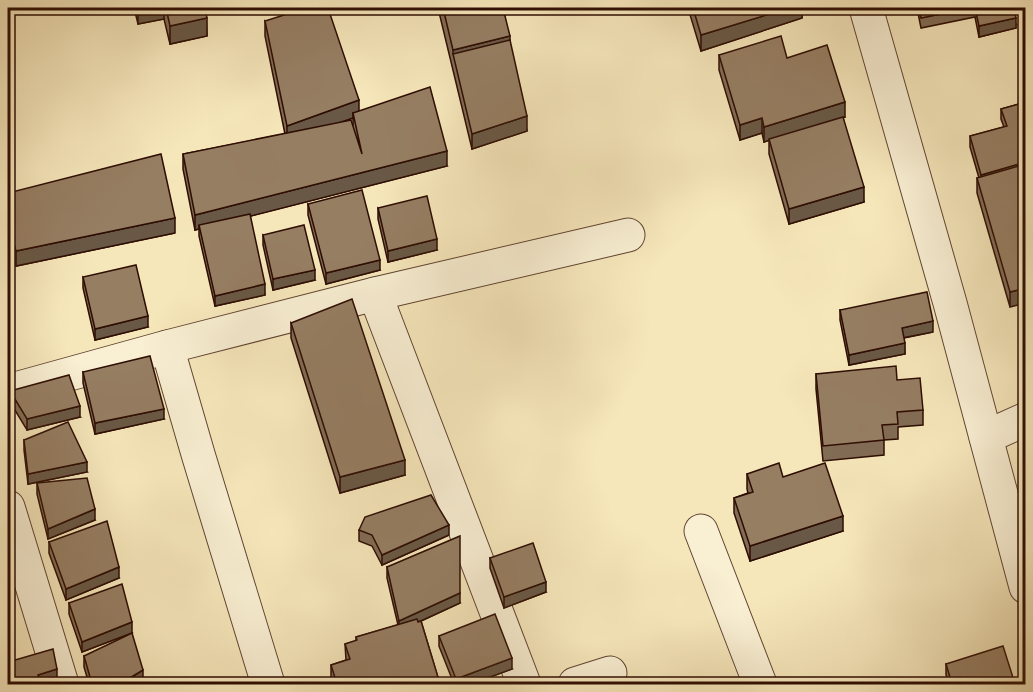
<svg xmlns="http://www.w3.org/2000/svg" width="1033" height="692" font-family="'IM FELL English',serif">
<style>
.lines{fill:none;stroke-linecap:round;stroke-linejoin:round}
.minor-casing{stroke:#604431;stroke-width:35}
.tertiary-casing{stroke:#604431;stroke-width:35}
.minor{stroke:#f9efd3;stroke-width:33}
.tertiary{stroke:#f9efd3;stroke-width:33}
.wall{fill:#816c55;stroke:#2e0d03;stroke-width:1.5;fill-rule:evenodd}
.shaded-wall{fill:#695845;stroke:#2e0d03;stroke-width:1.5}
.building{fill:#967e63;stroke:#2e0d03;stroke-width:1.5}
</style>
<rect width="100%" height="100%" fill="#f6e7bb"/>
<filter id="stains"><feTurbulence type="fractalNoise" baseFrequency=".00333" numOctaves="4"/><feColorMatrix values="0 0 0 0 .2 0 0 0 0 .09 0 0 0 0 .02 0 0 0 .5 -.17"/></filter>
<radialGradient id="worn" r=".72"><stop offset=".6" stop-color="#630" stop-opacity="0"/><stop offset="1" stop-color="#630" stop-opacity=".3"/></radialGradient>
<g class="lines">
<defs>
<g id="minor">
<path d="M1025 8 1026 10"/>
<path d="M375 294 524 684"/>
<path d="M167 347 198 454 268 684"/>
<path d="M8 391 167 347 375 294 628 235"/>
<path d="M986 437 1026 419"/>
<path d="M8 507 62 684"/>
<path d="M701 531 760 684"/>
<path d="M575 684 610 673"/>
</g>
<path id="tertiary" d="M866 8 950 303 1026 587"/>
</defs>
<use href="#minor" class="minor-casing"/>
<use href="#tertiary" class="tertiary-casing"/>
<use href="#minor" class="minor"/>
<use href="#tertiary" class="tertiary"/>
</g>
<g class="wall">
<path d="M134 8H224L206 12 207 36 170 44 164 19 138 24Z"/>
<path d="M438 8H503L527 131 472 149Z"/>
<path d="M688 8H802V18L701 51Z"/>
<path d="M917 8H1014L1016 28 979 37 975 17 921 28Z"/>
<path d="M265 21 359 111 447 166 250 216 265 295 215 306 199 236V229L195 230 183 169V154L285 134 265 36ZM353 118V125L338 123Z"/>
<path d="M719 55 787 58 845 117 843 118 864 202 789 224 769 154V140L764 142 762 133 740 140 719 70Z"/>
<path d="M1026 102 1010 307 977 193V178H979L970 147V136L1004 127 1001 119V109Z"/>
<path d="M8 193 175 233 16 266 8 238Z"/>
<path d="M308 204 380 270 326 284 308 215Z"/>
<path d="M378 208 437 250 388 262 378 219Z"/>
<path d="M263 235 315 280 273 290 263 245Z"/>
<path d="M83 277 148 327 95 340 83 288Z"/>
<path d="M840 310 933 332 904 338 905 354 849 365 840 320Z"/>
<path d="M291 323 405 475 340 493 291 338Z"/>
<path d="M83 372 164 419 95 434 83 383Z"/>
<path d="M816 374 897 380 923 410V425L898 427V439L884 440V455L823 461 816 389Z"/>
<path d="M10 391 80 417 27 430 10 402Z"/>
<path d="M24 440 87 472 28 484 24 450Z"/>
<path d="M747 474 783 477 843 531 750 561 734 513V498L748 493 747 489Z"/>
<path d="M37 483 95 520 48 539 37 494Z"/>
<path d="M359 530 449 535 382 565 372 546 359 541Z"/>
<path d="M49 542 119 578 66 600 49 553Z"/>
<path d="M490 558 546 592 504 608 490 568Z"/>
<path d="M387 567 460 603 421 621 440 684H332L331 680V665L346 660 345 644 356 641V637L398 625 387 578Z"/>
<path d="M69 603 132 633 82 652 69 614Z"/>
<path d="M439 636 512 669 471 684H454L439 646Z"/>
<path d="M84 656 143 681 137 684H89L84 667Z"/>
<path d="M946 664 1015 684H949L946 675Z"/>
</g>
<g class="shaded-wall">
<path d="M138 8H164V19L138 24Z"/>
<path d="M202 8H224L202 13Z"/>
<path d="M789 8H802V18L701 51V35Z"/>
<path d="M207 18V36L170 44V26Z"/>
<path d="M1016 18V28L979 37V26Z"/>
<path d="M510 36V55L453 54V50Z"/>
<path d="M359 100V116L353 113V118L287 141V126Z"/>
<path d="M845 102V117L764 142V127Z"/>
<path d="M527 116V131L472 149V134Z"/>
<path d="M762 118V133L740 140V125Z"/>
<path d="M447 151V166L200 229 199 225V229L195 230V215Z"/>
<path d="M1026 162V173L981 186V175Z"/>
<path d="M864 187V202L789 224V209Z"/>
<path d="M175 218V233L16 266V251Z"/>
<path d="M437 239V250L388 262V251Z"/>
<path d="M380 260V270L326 284V273Z"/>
<path d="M315 270V280L273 290V279Z"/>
<path d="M265 284V295L215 306V296Z"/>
<path d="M1026 288V303L1010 307V292Z"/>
<path d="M148 316V327L95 340V329Z"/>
<path d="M933 321V332L902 338V328Z"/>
<path d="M905 343V354L849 365V355Z"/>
<path d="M80 406V417L27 430V419Z"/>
<path d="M164 409V419L95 434V423Z"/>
<path d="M405 460V475L340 493V477Z"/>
<path d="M87 462V472L28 484V474Z"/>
<path d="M95 509V520L48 539V529Z"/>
<path d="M843 516V531L750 561V546Z"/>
<path d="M449 525V535L382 565V555Z"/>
<path d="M119 567V578L66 600V589Z"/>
<path d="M546 582V592L504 608V597Z"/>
<path d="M460 593V603L399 631V621Z"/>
<path d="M8 612H9V627L8 628Z"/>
<path d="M132 622V633L82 652V642Z"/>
<path d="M512 658V669L471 684H456V679Z"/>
<path d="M57 669V679L43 684H38V675Z"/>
<path d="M143 670V681L137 684H120Z"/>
</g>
<g class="building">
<path d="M166 8H205L207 18 170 26Z"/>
<path d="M306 8H328L359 100 287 126 265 21Z"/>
<path d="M443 8H503L510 36 453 50Z"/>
<path d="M693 8H789L701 35Z"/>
<path d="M919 8H971L921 18Z"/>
<path d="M975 8H1014L1016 18 979 26Z"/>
<path d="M781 36 787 58 827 45 845 102 764 127 762 118 740 125 719 55Z"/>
<path d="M510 40 527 116 472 134 453 54Z"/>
<path d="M430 87 447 151 195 215 183 154 351 120 362 154 353 113Z"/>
<path d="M1026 102V162L981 175 970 136 1007 126 1001 109Z"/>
<path d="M843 117 864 187 789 209 769 139Z"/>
<path d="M161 154 175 218 16 251 8 223V193Z"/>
<path d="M1026 164V288L1010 292 977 178Z"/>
<path d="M362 190 380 260 326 273 308 204Z"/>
<path d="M427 196 437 239 388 251 378 208Z"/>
<path d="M250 214 265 284 215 296 199 225Z"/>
<path d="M304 225 315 270 273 279 263 235Z"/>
<path d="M136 265 148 316 95 329 83 277Z"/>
<path d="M927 292 933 321 902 328 905 343 849 355 840 310Z"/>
<path d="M352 299 405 460 340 477 291 323Z"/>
<path d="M150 356 164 409 95 423 83 372Z"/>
<path d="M896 366 897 380 920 378 923 410 897 412 898 424 882 425 884 440 823 446 816 374Z"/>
<path d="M69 375 80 406 27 419 10 391Z"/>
<path d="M68 422 87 462 28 474 24 440Z"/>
<path d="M779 463 783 477 825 463 843 516 750 546 734 498 753 492 747 474Z"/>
<path d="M87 478 95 509 48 529 37 483Z"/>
<path d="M431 495 449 525 382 555 372 535 359 530 365 517Z"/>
<path d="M107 521 119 567 66 589 49 542Z"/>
<path d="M460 536V593L399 621 387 567Z"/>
<path d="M533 543 546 582 504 597 490 558Z"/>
<path d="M122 584 132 622 82 642 69 603Z"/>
<path d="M495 614 512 658 456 679 439 636Z"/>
<path d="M417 619 418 622 421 621 440 684H337L331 665 350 659 345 644 357 640 356 637Z"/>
<path d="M132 633 143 670 120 684H92L84 656Z"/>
<path d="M1003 646 1015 684H952L946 664Z"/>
<path d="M53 649 57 669 38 675 41 684H8V662Z"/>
</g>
<rect width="1033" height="692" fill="none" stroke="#f6e7bb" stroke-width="30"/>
<rect x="9" y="9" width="1015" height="674" fill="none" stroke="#2e0d03" stroke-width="3"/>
<rect x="15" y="15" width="1003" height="662" fill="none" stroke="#2e0d03" stroke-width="1.5"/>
<rect width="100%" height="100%" filter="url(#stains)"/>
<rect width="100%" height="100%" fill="url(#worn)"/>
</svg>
